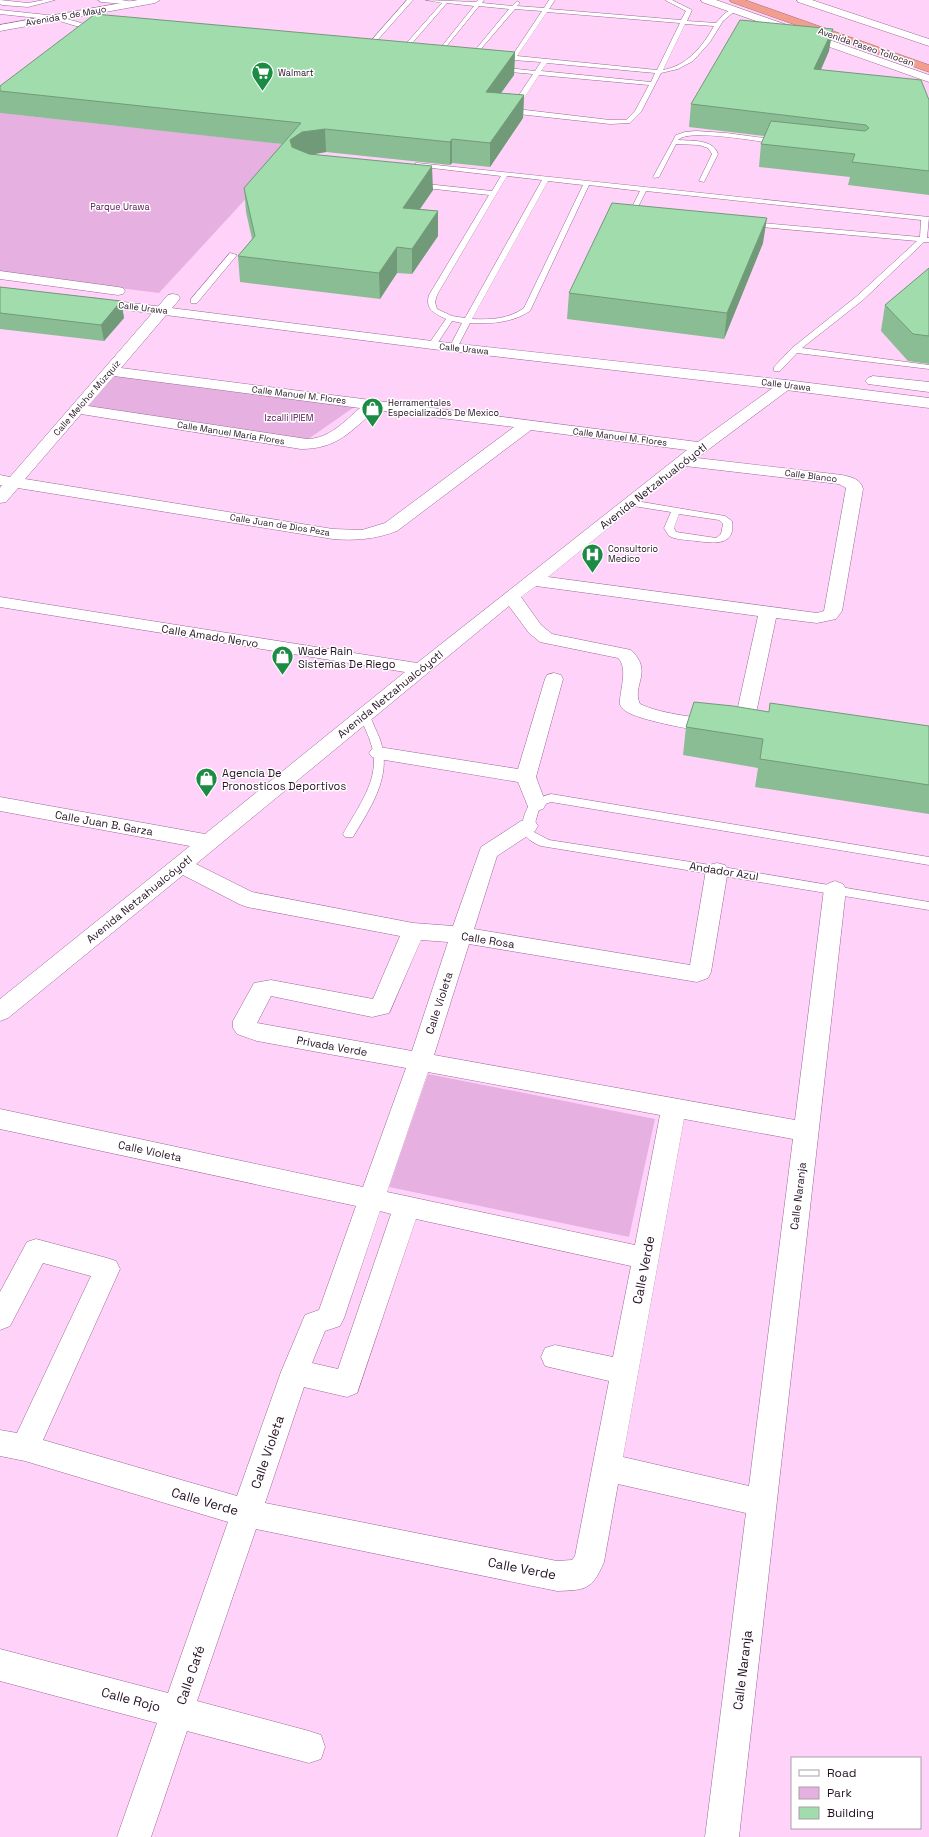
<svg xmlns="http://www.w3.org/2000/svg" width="929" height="1837" font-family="'Space Grotesk',sans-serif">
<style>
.green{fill:#e6b1e1}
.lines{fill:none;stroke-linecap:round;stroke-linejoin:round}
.lane-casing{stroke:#9a6896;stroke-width:1}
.street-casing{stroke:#9a6896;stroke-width:1}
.secondary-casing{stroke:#9a6896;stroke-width:1}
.highway-casing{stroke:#a96c69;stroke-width:1}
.lane{fill:#fff;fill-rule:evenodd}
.street{fill:#fff;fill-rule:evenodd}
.secondary{fill:#fff;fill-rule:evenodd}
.highway{fill:#f19d8f;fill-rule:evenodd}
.wall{fill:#8abd94}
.shaded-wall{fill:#719a78}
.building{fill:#a1dcac;stroke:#719a78}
.labels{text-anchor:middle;stroke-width:3;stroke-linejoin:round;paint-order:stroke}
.far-street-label{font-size:9px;fill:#241022;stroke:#fff}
.far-poi-label{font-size:9px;fill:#241022;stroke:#fff;text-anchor:start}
.far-park-label{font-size:9px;fill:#500f4d;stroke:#fff}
.street-label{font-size:11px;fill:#241022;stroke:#fff}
.poi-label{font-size:11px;fill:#241022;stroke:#fff;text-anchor:start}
.near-street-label{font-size:13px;fill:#241022;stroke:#fff}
</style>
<rect width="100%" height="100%" fill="#ffd2fa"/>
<g class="green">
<path d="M0 113 293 145 266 177 159 293 0 273Z"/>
<path d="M110 371 360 403 301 444 77 409Z"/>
<path d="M428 1074 655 1119 629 1237 389 1187Z"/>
</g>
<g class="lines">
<defs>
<g id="lane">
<path d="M0 0 28 3 44 0H55L28 7 2 5 0 4Z"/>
<path d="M98 0H121L141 3 138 5 101 2Z"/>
<path d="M407 0H413L366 53H362V51Z"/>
<path d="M426 0 476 2 478 0H484L482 3 512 6 517 1 520 3 517 6 544 8 549 0H555L549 9 681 20 686 11 665 0H672L692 10 687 21 716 23 724 14 733 8 736 10 723 21 710 42 693 61 678 69 661 73 641 112 630 123 610 124 518 114 511 110V107L533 74 499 71 496 69 499 67 535 71 541 62 513 60 496 56 499 54 512 56 542 11 515 9 469 63 466 61 467 60 509 9 479 6 441 53 438 51 474 6 447 3 407 49H403V47L442 3ZM547 12 680 23 657 70 517 56ZM685 24 714 26C703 46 687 66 663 70ZM547 63 655 73 651 82 541 71ZM539 75 649 85 635 111 626 120H610L517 109Z"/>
<path d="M0 10 57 16 98 28 95 30 76 26 56 20 0 14Z"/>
<path d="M696 131 726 133 778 140 781 142 778 144C761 142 688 128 678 140 692 141 713 139 718 154L704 182 699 181 712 154 708 148 699 145 676 144 659 177 654 178 653 177 676 135 685 132Z"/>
<path d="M417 163 929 217 927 238H929V242H924L863 300 802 348 929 365V369L797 353 780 371H774V367L792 348 857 296 917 241 750 226 746 224 750 222 920 237 921 220 646 191 639 205 641 209 652 214 648 216 636 211 633 205 640 191 589 185 530 311C512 323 490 324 470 323L457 348 453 350 449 348 462 323 452 321 435 347H429L428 345 446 319C434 313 425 309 429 295L489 195 417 187 414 185 417 183 492 191 501 176 415 166V164ZM507 176 542 180 465 318 452 316 437 309 435 302 437 295ZM548 181 583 185 524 308C509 319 490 320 472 319Z"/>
<path d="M230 253 237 255 197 303H191V299Z"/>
<path d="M630 500 725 516 732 521C736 547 713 543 696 541 689 540 681 540 674 538L669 536 664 528 671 512 627 505 625 503ZM679 514 719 520 723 524 721 534 716 538 676 532 674 528Z"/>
<path d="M364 713C371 714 373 724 376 730 396 770 374 802 353 837H345L343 834C357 808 381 779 372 747 369 736 364 726 359 716Z"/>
<path d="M551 794 929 857V865L551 802 540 806 535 823 534 832 549 840 717 866 929 902V910L541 846C516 837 520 819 532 800Z"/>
</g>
<g id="street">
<path d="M173 294 178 295 180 298 178 301 121 368 698 442 781 382 786 380 791 382 794 385 791 388 697 458 842 475C851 477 861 479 863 489L842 611 836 619 817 623 776 618 755 718C749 726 742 731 732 732 712 735 647 722 629 713 625 711 623 709 620 705 619 691 629 669 618 658L540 642 529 633 509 606 196 864 252 892 413 923 453 926 481 847 521 821 528 819 535 821 538 826 535 831 497 856 474 929 690 965 706 870 709 865 717 863 725 865 728 870 711 972 708 978 697 982 469 944 434 1055 795 1120 824 889 827 884 835 881 843 884 846 889 739 1837H705L746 1513 618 1484 604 1562C592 1590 586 1590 557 1591L256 1529 197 1701 309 1731 321 1735 325 1747 321 1759 309 1763 187 1731 151 1837H117L157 1723 0 1681V1649L168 1693 228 1522 25 1461 0 1456V1430L17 1433 91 1276 43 1263 10 1326 0 1330V1292L27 1242 36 1239 107 1258 116 1261 120 1269 43 1440 237 1496 281 1372 305 1315 319 1310 356 1206 0 1129V1109L363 1187 406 1068 257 1041 237 1034 233 1028V1021L254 983 271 980 373 999 400 936 247 907 239 904 183 875 8 1018 0 1021V999L190 846 0 811V797L205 834 405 672 0 607V597L417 663 687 450 531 430 397 531C376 539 356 541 333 539L18 488 6 502 0 503V488L2 485H0V475L10 477 168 295ZM114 376 360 408C345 421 329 439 307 439L88 406ZM376 410 514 427 385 523 362 530 333 529 25 479 81 414 301 449C338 449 350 431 376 410ZM685 466 839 484 846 488 824 611 817 613 548 577ZM536 586 758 616 736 716 731 720C708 720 660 714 640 704 631 685 654 672 631 650L552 634 541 625 521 597ZM421 940 448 942 412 1051 257 1023 271 996 372 1017 389 1013ZM428 1072 660 1115 635 1245 387 1192ZM684 1119 793 1139 749 1486 623 1457ZM380 1211 391 1214 338 1369 312 1363 325 1331 340 1326 344 1318ZM416 1219 631 1266 613 1357 555 1345 545 1348 541 1357 545 1366 609 1381 575 1556 572 1560 557 1561 265 1503 304 1387 347 1397 357 1393Z"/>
<path d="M554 673 561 675 563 679 536 777 546 804 543 809 536 811 529 809 518 782 379 759 372 757 369 753 372 749 379 747 518 769 545 679 547 675Z"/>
</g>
<g id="secondary">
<path d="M138 0H160L155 3 0 31V25Z"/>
<path d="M701 0H716L929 75V82L702 2Z"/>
<path d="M797 0H812L929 39V46L798 2Z"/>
<path d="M0 271 118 287 123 288 125 291 123 294 118 295 0 279Z"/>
<path d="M92 298 432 341 786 380 929 398V408L786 390 432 349 87 305 85 302 87 299Z"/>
<path d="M873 376 929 382V392L868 384 865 381 868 378Z"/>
</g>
<path id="highway" d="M730 0H745L929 65V72L731 2Z"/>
</defs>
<use href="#lane" class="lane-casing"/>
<use href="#street" class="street-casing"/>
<use href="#secondary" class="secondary-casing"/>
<use href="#highway" class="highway-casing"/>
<use href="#lane" class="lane"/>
<use href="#street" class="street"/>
<use href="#secondary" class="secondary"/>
<use href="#highway" class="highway"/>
</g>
<g class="wall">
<path d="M829 51 821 70 929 100V195L848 185 850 177 759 167 761 144 765 136 689 127 691 104Z"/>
<path d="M515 52 514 75 501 93 524 95 523 118 490 167 452 163 450 165 326 152 314 154 433 190 420 209 438 211V236L412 274 397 273 380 299 240 282 238 256 252 239 246 212 244 188 282 144 0 113V86Z"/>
<path d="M763 243 724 339 567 319 569 293Z"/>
<path d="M929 268V364L908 361 881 331 885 305Z"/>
<path d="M0 287 121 301 124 318 104 341 0 329Z"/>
<path d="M769 712 929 726V814L755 787 758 768 683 755 686 727Z"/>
</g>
<g class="shaded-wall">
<path d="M833 29 829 51 811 91 814 69Z"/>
<path d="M515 52 514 75 486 114V92Z"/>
<path d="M524 95 523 118 490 167V143Z"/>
<path d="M325 129 326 152 303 156 292 164 290 140 302 132Z"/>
<path d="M452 139V163L450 165V142Z"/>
<path d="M432 166 433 190 404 232 403 208Z"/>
<path d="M438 211V236L412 274V249Z"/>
<path d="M767 218 763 243 724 339 727 313Z"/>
<path d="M397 247V273L380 299 379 273Z"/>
<path d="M121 301 124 318 104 341 101 325Z"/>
</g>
<g class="building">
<path d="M95 14 515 52 486 92 524 95 490 143 452 139 450 142 325 129 302 132 290 140 292 147 309 154 432 166 403 208 438 211 412 249 397 247 379 273 238 256 255 236 244 188 301 123 0 91V86Z"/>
<path d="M740 20 833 29 814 69 921 80 929 100V171L852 162 855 154 761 144 771 121 865 131 869 128 866 125 691 104Z"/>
<path d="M612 203 767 218 727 313 569 293Z"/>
<path d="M929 268V336L913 334 885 305Z"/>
<path d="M0 287 121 301 101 325 0 313Z"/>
<path d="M694 702 733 706 769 712 770 703 929 726V785L760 759 763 739 686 727Z"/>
</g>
<defs>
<symbol id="supermarket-pin" viewBox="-11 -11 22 30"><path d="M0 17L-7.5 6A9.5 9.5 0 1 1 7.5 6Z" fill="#1c8b43" stroke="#fff"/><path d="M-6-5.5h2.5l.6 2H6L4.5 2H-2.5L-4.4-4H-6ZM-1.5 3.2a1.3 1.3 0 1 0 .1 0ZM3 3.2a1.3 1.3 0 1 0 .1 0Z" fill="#fff"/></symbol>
<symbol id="shop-pin" viewBox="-11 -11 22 30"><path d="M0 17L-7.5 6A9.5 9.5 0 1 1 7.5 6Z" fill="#1c8b43" stroke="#fff"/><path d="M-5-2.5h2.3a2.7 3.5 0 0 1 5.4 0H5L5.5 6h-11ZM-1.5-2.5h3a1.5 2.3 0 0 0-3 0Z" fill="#fff"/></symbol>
<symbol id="hospital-pin" viewBox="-11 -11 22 30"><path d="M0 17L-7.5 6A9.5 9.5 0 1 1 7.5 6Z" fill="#1c8b43" stroke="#fff"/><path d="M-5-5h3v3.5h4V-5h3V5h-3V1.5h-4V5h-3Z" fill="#fff"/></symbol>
</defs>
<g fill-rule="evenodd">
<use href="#supermarket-pin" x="250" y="60" width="25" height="34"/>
<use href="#shop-pin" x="360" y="396" width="25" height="34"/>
<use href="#hospital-pin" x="580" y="542" width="25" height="34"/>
<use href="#shop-pin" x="270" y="644" width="25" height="34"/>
<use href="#shop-pin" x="194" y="766" width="25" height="34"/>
</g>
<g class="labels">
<g class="far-street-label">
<text transform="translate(66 16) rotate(-10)" y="3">Avenida 5 de Mayo</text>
<text transform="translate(866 47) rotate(19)" y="3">Avenida Paseo Tollocan</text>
<text transform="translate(143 308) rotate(7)" y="3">Calle Urawa</text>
<text transform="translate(464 349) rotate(6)" y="3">Calle Urawa</text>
<text transform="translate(786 385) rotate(7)" y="3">Calle Urawa</text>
<text transform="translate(299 395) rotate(7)" y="3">Calle Manuel M. Flores</text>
<text transform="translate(87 398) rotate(-49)" y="3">Calle Melchor Múzquiz</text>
<text transform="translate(231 433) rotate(9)" y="3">Calle Manuel María Flores</text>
<text transform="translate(620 437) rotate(7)" y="3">Calle Manuel M. Flores</text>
<text transform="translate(811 476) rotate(7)" y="3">Calle Blanco</text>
<text transform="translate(280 525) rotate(9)" y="3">Calle Juan de Dios Peza</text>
</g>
<g class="far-poi-label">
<text x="278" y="76">Walmart</text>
<text x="388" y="406">Herramentales<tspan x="388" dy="10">Especializados De Mexico</tspan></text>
<text x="608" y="552">Consultorio<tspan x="608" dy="10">Medico</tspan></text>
</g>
<g class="far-park-label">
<text x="120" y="210">Parque Urawa</text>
<text x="289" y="421">Izcalli IPIEM</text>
</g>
<g class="street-label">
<text transform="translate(653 486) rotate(-38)" y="4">Avenida Netzahualcóyotl</text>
<text transform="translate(210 636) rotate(9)" y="4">Calle Amado Nervo</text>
<text transform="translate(390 694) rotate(-39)" y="4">Avenida Netzahualcóyotl</text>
<text transform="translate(104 823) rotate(10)" y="4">Calle Juan B. Garza</text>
<text transform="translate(724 871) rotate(9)" y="4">Andador Azul</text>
<text transform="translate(139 899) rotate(-39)" y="4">Avenida Netzahualcóyotl</text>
<text transform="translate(488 940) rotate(9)" y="4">Calle Rosa</text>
<text transform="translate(439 1003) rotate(-72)" y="4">Calle Violeta</text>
<text transform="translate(332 1046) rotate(10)" y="4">Privada Verde</text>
<text transform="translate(150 1151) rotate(12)" y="4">Calle Violeta</text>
<text transform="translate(798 1196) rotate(-83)" y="4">Calle Naranja</text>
</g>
<g class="poi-label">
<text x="298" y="655">Wade Rain<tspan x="298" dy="13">Sistemas De Riego</tspan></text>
<text x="222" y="777">Agencia De<tspan x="222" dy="13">Pronosticos Deportivos</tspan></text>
</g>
<g class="near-street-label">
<text transform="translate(643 1270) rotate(-79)" y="5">Calle Verde</text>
<text transform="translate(267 1452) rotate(-71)" y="5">Calle Violeta</text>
<text transform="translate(205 1501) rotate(16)" y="5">Calle Verde</text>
<text transform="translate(522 1568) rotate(11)" y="5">Calle Verde</text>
<text transform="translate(742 1670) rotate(-83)" y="5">Calle Naranja</text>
<text transform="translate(190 1675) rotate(-71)" y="5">Calle Café</text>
<text transform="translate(131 1699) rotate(15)" y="5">Calle Rojo</text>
</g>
</g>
<rect x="791" y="1757" width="130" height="72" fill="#ffffff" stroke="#a79fa7"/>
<rect x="799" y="1770" width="20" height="6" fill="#ffffff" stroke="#a79fa7"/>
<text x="827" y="1777" font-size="12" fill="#241022">Road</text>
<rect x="799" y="1787" width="20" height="12" fill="#e6b1e1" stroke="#a79fa7"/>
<text x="827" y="1797" font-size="12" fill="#241022">Park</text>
<rect x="799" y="1807" width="20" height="12" fill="#a1dcac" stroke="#a79fa7"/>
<text x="827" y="1817" font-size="12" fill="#241022">Building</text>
</svg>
